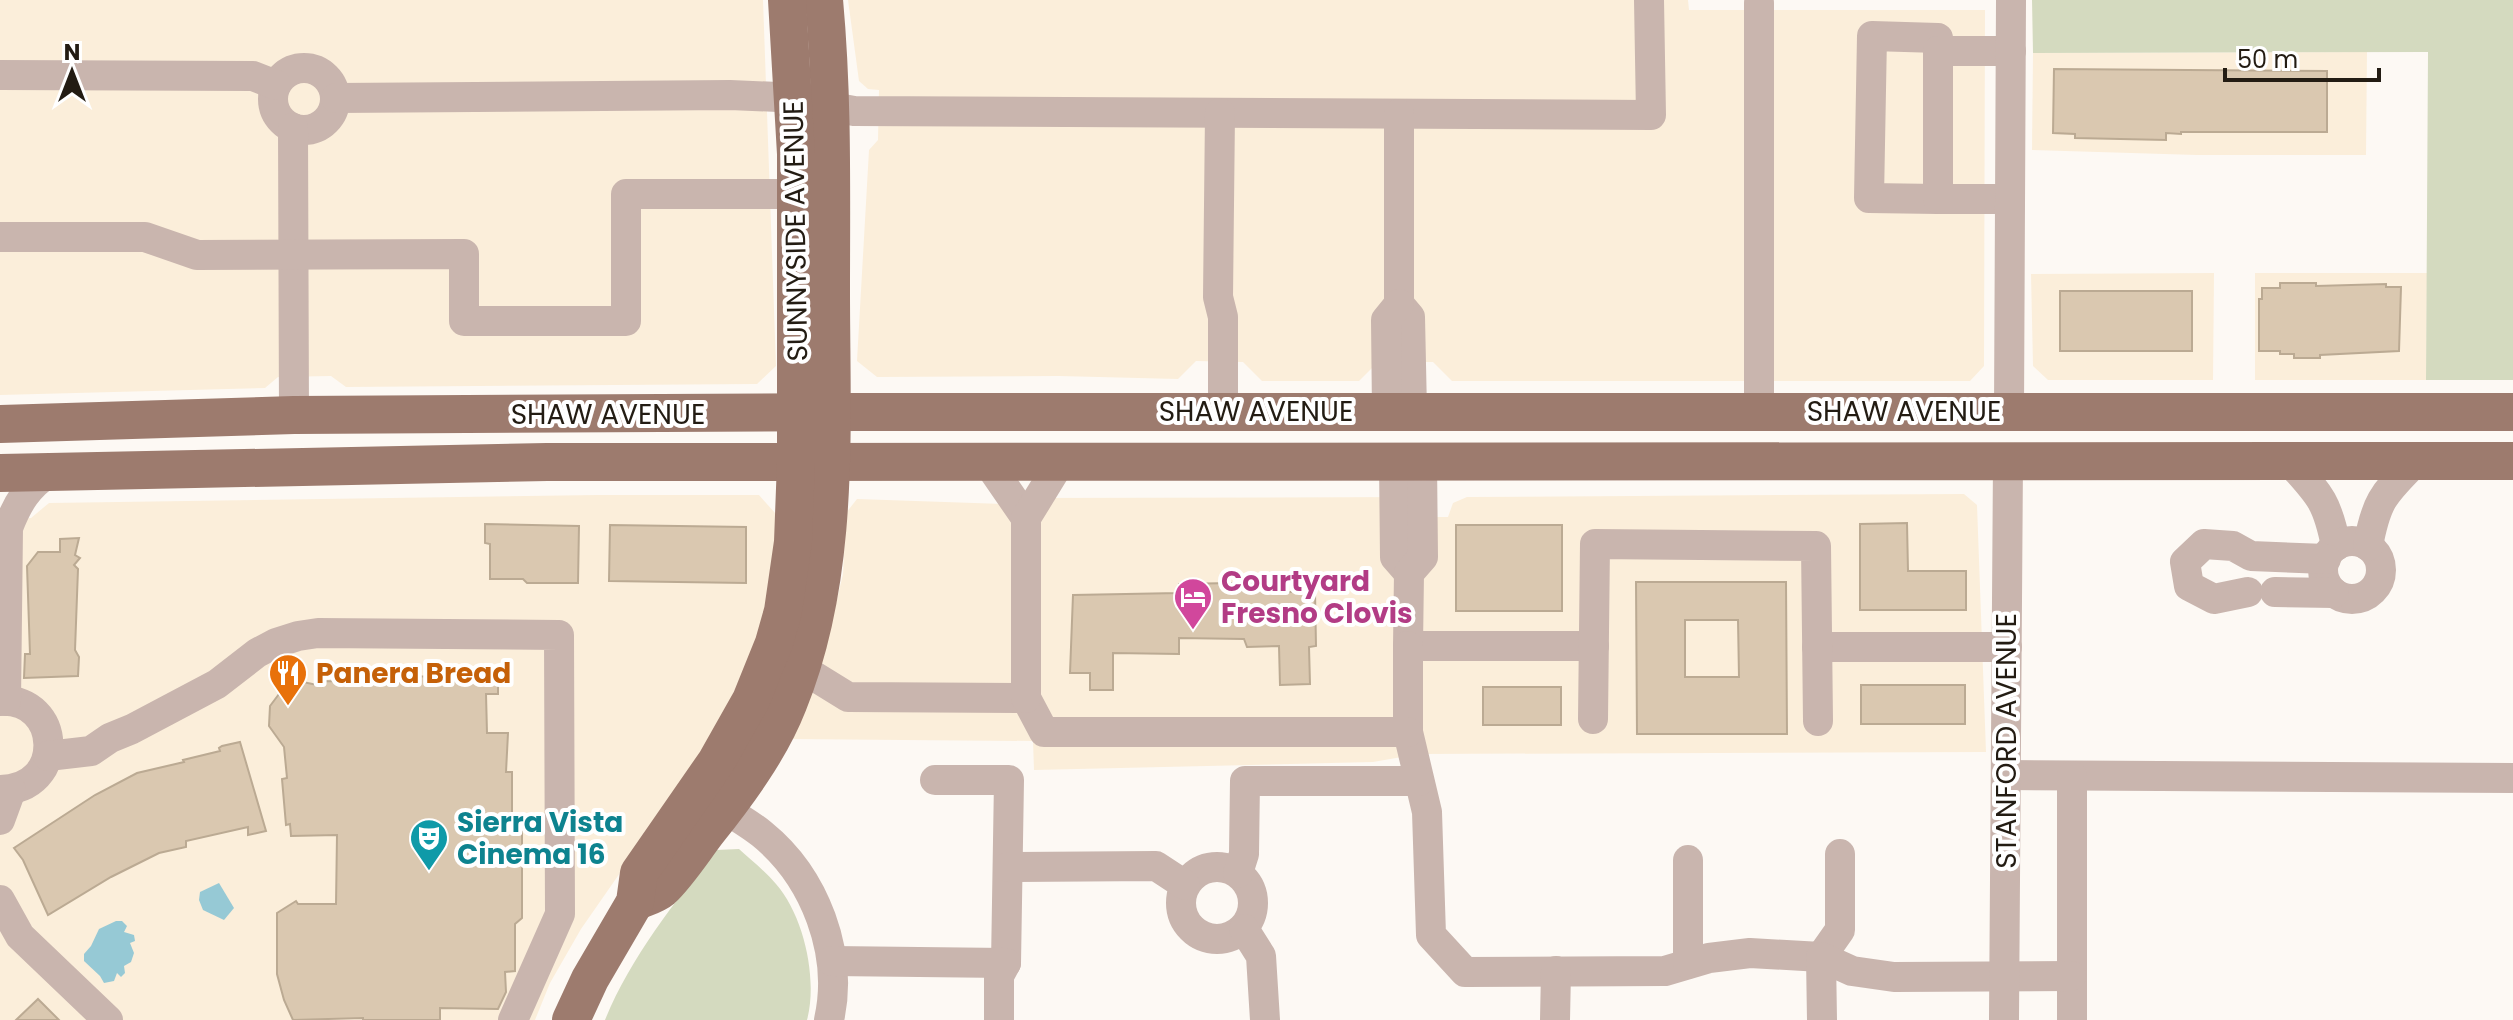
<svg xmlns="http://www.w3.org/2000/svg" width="2513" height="1020" font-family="Poppins,sans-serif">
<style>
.commercial{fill:#fbeeda}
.green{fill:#d4dabf}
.water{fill:#96c9d5}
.building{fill:#dac8b0;stroke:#bbaa93;stroke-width:2;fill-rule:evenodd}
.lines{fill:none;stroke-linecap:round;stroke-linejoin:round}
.minor{stroke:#c9b5ae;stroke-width:30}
.major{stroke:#9d7b6e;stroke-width:38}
.labels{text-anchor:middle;stroke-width:8;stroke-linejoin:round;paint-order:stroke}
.street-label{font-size:28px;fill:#231c13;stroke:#fff}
.hotel-label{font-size:28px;font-weight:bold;fill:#b23c85;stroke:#fff;text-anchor:start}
.food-label{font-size:28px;font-weight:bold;fill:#c56008;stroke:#fff;text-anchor:start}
.culture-label{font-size:28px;font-weight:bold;fill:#0d838f;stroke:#fff;text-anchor:start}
</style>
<rect width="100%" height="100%" fill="#fdf9f4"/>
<g class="commercial">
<path d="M0 0H763L776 366 757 384 346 387 331 376 278 377 265 388 0 395Z"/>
<path d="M848 0H1688L1689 10H1985L1984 366 1970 381H1452L1433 362H1378L1359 381H1262L1243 362 1196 361 1178 379 1059 376 877 377 857 361 869 150 878 140 879 90 868 89 859 81Z"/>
<path d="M2367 52 2366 155H2197L2032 150 2033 53Z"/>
<path d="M2214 273 2213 380H2048L2033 366 2031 274Z"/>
<path d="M2255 273H2427L2426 380H2255Z"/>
<path d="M1964 494 1977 505 1986 752 1419 754 1373 762 1034 770 1033 741 789 739 833 616 843 574 846 513 857 499 1033 505 1034 498 1416 497V517H1448L1453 503 1467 497Z"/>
<path d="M598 495H759L775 513 778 546 763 630 709 745 581 929 550 983 535 1020H0V520L31 518 49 503Z"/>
</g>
<g class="green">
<path d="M2032 0H2513V380H2426L2428 52 2033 53Z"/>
<path d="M739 849C751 860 765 871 776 884 804 916 818 979 807 1020H605C629 960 676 900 716 850Z"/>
</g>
<g class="water">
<path d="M219 883 234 908 224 920 203 910 199 900 200 892Z"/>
<path d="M116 921H122L127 926 124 932 134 935 135 941 130 943 134 953 131 962 124 966 125 973 121 977 117 973 114 981 104 983 100 976 84 961V954L91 946 99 929Z"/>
</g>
<g class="building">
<path d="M2054 69 2327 71V132H2181V134L2166 133V140L2075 138V134L2053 133Z"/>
<path d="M2280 283H2316V286L2386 284V287H2401L2399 351 2320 355V358H2294V354H2280V351H2259V299H2262V288H2280Z"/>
<rect x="2060" y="291" width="132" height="60"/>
<path d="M1907 523 1908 571H1966V610H1860V524Z"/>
<path d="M485 524 579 526 578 583H527L523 579H490V544L485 543Z"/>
<path d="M610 525 746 527V583L609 581Z"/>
<rect x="1456" y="525" width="106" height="86"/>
<path d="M79 538 75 555 80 558 74 565 78 569 75 650 79 657 78 676 24 678 25 654H30L27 566 38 552H60V539Z"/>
<path d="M1283 582V592H1315L1316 646 1309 647 1310 684 1280 685 1279 646 1247 647 1244 639 1179 638V654L1113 653V690H1090V673H1070L1073 595 1179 593V584Z"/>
<path d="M1636 582H1786L1787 734H1637ZM1685 620H1738L1739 677H1685Z"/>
<path d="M473 670 498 671V694H486L487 733H508L506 772H512V824H518L522 828V918L515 924V971L505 972 506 992 498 1009 440 1008V1020H363V1018L293 1020 284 1000 277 974V913L296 901 298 904H336L337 835 291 836 290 824 286 825 282 779 287 778 284 747 269 726 270 706 282 690 303 682 322 686V681L362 682V677L374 675 473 678Z"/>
<rect x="1861" y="685" width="104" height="39"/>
<rect x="1483" y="687" width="78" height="38"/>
<path d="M240 742 266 831 248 835V827L186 841V847L159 853 111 877 48 915 23 860 14 848 95 795 137 773 184 762 183 760 220 751 219 748 222 746Z"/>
<path d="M38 999 59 1020H16Z"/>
</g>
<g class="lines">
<g class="minor">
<path d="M1759 3V411"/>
<path d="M1938 51V38L1872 36 1869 198 1938 199"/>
<circle cx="304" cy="99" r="31"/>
<path d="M0 75 253 76 276 85"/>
<path d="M336 98 730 95 778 97 854 111 1651 115 1649 0"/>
<path d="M1220 113 1218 297 1223 317V412"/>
<path d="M1399 114V304L1410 317 1412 411"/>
<path d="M293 128 294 415"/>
<path d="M2010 199H1938V51H2011"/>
<path d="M0 237H145L197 255 464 254V321H626V194H796"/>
<path d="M1387 411 1386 320 1399 304"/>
<path d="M2009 411 2011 0"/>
<path d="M986 460 1026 518"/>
<path d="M2288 460C2319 494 2327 500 2336 546"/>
<path d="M1394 461 1395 557 1409 573"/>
<path d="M1422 461 1423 557 1409 573 1408 646H1594"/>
<circle cx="2352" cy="570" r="29"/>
<path d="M2368 546C2377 497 2385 493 2418 459"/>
<path d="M2248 592 2214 599 2189 586 2185 562 2204 544 2233 546 2251 556 2326 559"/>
<path d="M2275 592 2334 593"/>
<path d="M1408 646V732L1427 812 1431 935 1465 972 1665 971 1709 958 1750 953 1821 957 1840 930V854"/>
<path d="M1817 647H2007"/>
<path d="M801 668 848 697 1026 698 1044 732H1408"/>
<path d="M1026 698V518L1061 461"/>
<path d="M0 701C62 697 67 790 0 790"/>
<path d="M6 701 8 528C17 504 28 485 50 472"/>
<path d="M1593 719 1595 544 1816 546 1818 721"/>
<path d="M48 756 91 751 110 738 132 729 217 684 257 653 276 643 298 636 318 633 559 635 560 914 513 1020"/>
<path d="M2006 775 2513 778"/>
<path d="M2072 776V1020"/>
<path d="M935 780H1009L1006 963"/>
<path d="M725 809C737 817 751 825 762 834 815 877 844 953 829 1020"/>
<path d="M0 820 11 790"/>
<path d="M1688 860V964"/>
<circle cx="1217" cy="903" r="36"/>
<path d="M1008 867 1156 866 1185 885"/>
<path d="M1238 873 1244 854 1245 781H1419"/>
<path d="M0 900 20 936 108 1020"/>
<path d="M1244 929 1261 956 1265 1020"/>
<path d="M832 961 1006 963 999 976V1020"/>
<path d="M1555 1020 1556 971"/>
<path d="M1822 1020 1821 957 1852 971 1894 977 2071 976"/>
<path d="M2004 1020 2008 461"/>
</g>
<g class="major">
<path d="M0 424 294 415 858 412H2513"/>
<path d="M0 473 547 462 2513 461"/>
<path d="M635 902C643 898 655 895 662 889 678 874 694 849 707 832 738 793 770 750 788 704 841 574 831 429 831 291 831 194 833 97 824 0"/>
<path d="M571 1020 590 979 635 902 639 873 716 762 751 700 774 643 783 611 793 542 796 462V154L787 0"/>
</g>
</g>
<defs>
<symbol id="hotel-pin" viewBox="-11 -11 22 30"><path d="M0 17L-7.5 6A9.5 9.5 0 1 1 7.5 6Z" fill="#d1479c" stroke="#fff"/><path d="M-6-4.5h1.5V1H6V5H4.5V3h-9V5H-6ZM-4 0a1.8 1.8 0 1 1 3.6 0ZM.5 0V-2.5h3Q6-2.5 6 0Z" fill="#fff"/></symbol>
<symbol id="restaurant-pin" viewBox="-11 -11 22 30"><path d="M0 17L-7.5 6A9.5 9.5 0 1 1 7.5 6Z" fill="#e8710a" stroke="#fff"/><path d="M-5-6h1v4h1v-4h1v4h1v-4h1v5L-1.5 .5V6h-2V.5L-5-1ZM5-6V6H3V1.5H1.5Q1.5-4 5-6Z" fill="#fff"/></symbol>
<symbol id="theatre-pin" viewBox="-11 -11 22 30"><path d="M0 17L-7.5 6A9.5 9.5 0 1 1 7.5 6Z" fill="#0f9aa8" stroke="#fff"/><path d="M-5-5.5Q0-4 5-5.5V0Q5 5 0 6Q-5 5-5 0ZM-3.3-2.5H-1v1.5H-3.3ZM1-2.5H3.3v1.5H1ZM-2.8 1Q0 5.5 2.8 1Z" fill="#fff"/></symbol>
</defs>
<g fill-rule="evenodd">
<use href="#hotel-pin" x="1171" y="575" width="44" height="60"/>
<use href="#restaurant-pin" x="266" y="651" width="44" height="60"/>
<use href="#theatre-pin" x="407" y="816" width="44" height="60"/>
</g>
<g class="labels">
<g class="street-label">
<text transform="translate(795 231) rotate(-91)" y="10">SUNNYSIDE AVENUE</text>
<text x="1256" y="421">SHAW AVENUE</text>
<text x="1904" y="421">SHAW AVENUE</text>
<text x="608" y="424">SHAW AVENUE</text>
<text transform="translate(2006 741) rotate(-90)" y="10">STANFORD AVENUE</text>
</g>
<g class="hotel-label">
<text x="1221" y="591">Courtyard<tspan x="1221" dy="32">Fresno Clovis</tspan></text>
</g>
<g class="food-label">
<text x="316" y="683">Panera Bread</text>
</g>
<g class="culture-label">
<text x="457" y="832">Sierra Vista<tspan x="457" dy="32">Cinema 16</tspan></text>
</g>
</g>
<g transform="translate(72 72)" stroke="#ffffff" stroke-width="6" paint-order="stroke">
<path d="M0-6L14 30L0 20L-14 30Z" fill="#231c13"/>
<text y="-12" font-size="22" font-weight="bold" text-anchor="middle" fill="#231c13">N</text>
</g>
<path d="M2225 68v12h154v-12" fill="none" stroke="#231c13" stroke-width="4"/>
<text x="2237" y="68" font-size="24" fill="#231c13" stroke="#ffffff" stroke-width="6" paint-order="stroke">50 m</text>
</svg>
